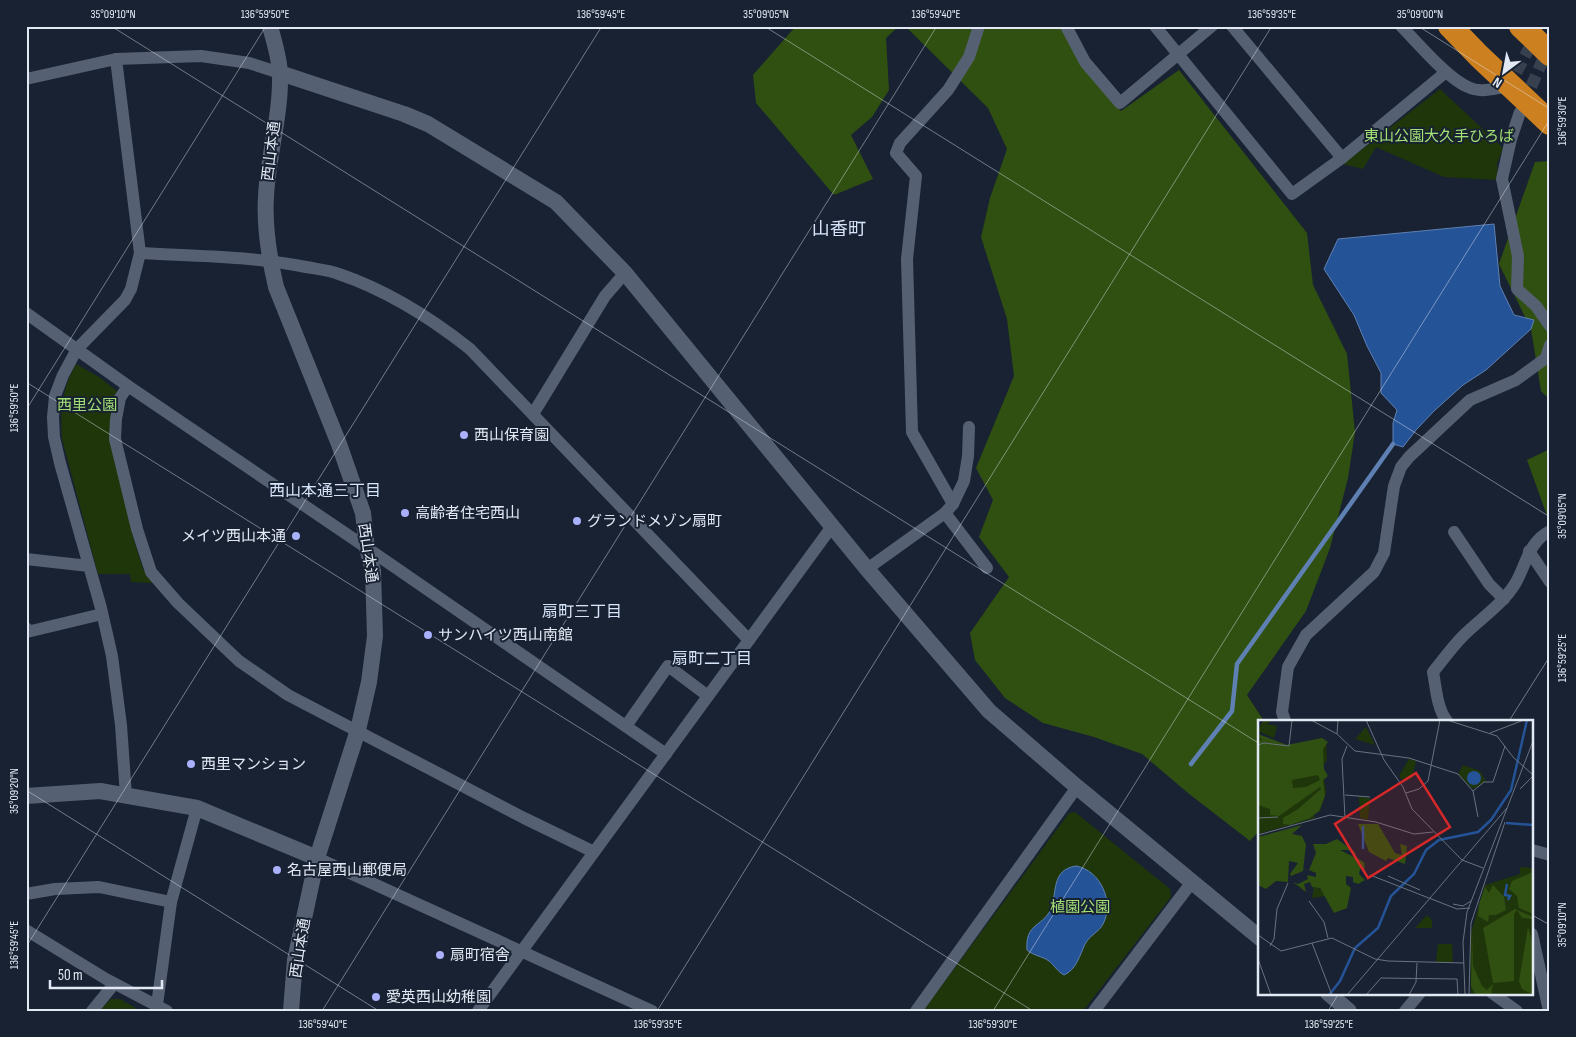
<svg xmlns="http://www.w3.org/2000/svg" width="1576" height="1037" font-family="'Sofia Sans Condensed','Noto Sans JP',sans-serif">
<style>
.green{fill:#1f360a}
.forest{fill:#305011}
.water{fill:#255397;stroke:#5e80b3}
.lines{fill:none;stroke-linecap:round;stroke-linejoin:round}
.stream{stroke:#5e80b3;stroke-width:4.5}
.minor-tunnel{stroke:#36404f;stroke-width:12;stroke-dasharray:12 6;stroke-linecap:butt}
.minor{stroke:#556073;stroke-width:12}
.tertiary{stroke:#556073;stroke-width:16}
.motorway{stroke:#cd8020;stroke-width:24}
.ticks{fill:none;stroke:#e2e9f4;stroke-width:1;stroke-opacity:0.45}
.poi-dot{fill:#a9b0fc;stroke:#182232;stroke-width:2}
.labels{text-anchor:middle;stroke-width:4;stroke-linejoin:round;paint-order:stroke}
.park-label{font-size:15px;fill:#a4e175;stroke:#182232}
.street-label{font-size:15px;fill:#e2e9f4;stroke:#182232}
.poi-label{font-size:15px;fill:#e2e9f4;stroke:#182232;text-anchor:start}
.neighbourhood-label{font-size:16px;fill:#d6e3f9;stroke:#182232}
.quarter-label{font-size:18px;fill:#d6e3f9;stroke:#182232}
.inset-river{fill:none;stroke:#255397;stroke-width:2.5}
.inset-road{fill:none;stroke:#697280;stroke-width:1}
.view{fill:#d62828;fill-opacity:0.15;stroke:#d62828;stroke-width:2.5}
.inset-edge{fill:none;stroke:#e2e9f4;stroke-width:2.5}
.neatline{fill:none;stroke:#e2e9f4;stroke-width:2}
.ticks-label{font-size:12px;text-anchor:middle;fill:#e2e9f4}
</style>
<rect width="100%" height="100%" fill="#182232"/>
<g class="green">
<path d="M1440 89 1503 148 1497 164 1498 180 1444 177 1376 147 1363 169 1343 164Z"/>
<path d="M76 364 99 377 117 391 114 398 132 534 143 569 153 583 131 582 130 574H98L62 439C60 412 62 388 76 364Z"/>
<path d="M1075 812 1170 889 1171 897 1083 1011H923L1069 813Z"/>
<path d="M111 999H120L141 1011H99Z"/>
</g>
<g class="forest">
<path d="M796 26H899L886 38 889 90 872 117 851 135 873 179 834 195 756 103 753 75Z"/>
<path d="M905 26H1060L1081 65 1121 111 1179 70 1307 233 1313 285 1347 354 1355 432 1348 478 1330 548 1306 611 1247 695 1264 721H1260V830L1250 841 1188 793 1142 754 1094 737 1043 723 1005 698 975 660 970 633 1009 577 979 537 993 500 976 468 1014 376 1007 319 981 237 990 198 1007 149 988 108Z"/>
<path d="M1550 161V400L1541 391 1531 329 1499 264 1535 162Z"/>
<path d="M1550 449V524L1527 460Z"/>
</g>
<g class="water">
<path d="M1494 224 1500 286 1514 315 1534 320 1531 329 1486 370 1463 385 1434 411 1416 430 1403 447 1393 444V423L1397 410 1381 393V373L1367 346 1354 315 1324 269 1338 239Z"/>
<path d="M1076 866C1100 870 1115 902 1103 924 1099 932 1090 935 1085 944 1080 955 1076 970 1064 975 1057 971 1054 965 1049 961 1042 956 1034 956 1027 950 1025 924 1041 927 1050 911 1058 894 1050 870 1076 866Z"/>
</g>
<g class="lines">
<path class="stream" d="M1191 764 1232 711 1237 664 1393 444"/>
<g class="minor-tunnel">
<path d="M1503 84 1516 73 1541 26"/>
<path d="M1524 103 1548 48"/>
</g>
<g class="minor">
<path d="M1066 26 1085 62 1120 103 1212 26"/>
<path d="M1155 26 1292 194 1342 158 1446 72"/>
<path d="M1232 26 1342 158"/>
<path d="M1401 26C1417 42 1448 79 1468 87 1478 92 1488 90 1499 88"/>
<path d="M116 59 140 253 131 289 125 300 77 349 63 375 55 396 53 417 54 437 60 463 101 608 112 656 121 725 126 796"/>
<path d="M26 79 116 59 201 56 249 63 280 73"/>
<path d="M1520 112 1511 139 1502 179 1518 256 1517 289 1536 306 1550 326"/>
<path d="M140 253C195 256 251 256 306 267 317 269 328 270 339 274 386 290 431 318 470 349L749 640"/>
<path d="M26 313 128 386 367 548 666 754"/>
<path d="M128 386 120 398 116 419 115 439 137 529 151 572 178 603 239 661 288 695 524 818 594 852"/>
<path d="M533 414 605 296 625 273"/>
<path d="M953 504 964 481 968 456 969 427"/>
<path d="M945 513 987 568"/>
<path d="M1454 532 1489 584 1504 599"/>
<path d="M1529 551 1550 582"/>
<path d="M26 559 89 566"/>
<path d="M867 569 945 513 953 504 912 432 907 259 916 176 896 153 900 143 948 90 969 57 979 26"/>
<path d="M26 628 27 632 102 614"/>
<path d="M1285 721 1282 712 1288 667 1306 635 1374 572 1384 553 1394 486 1401 467 1409 457 1470 400 1516 380 1546 358 1550 345"/>
<path d="M1447 721C1437 709 1436 687 1433 672 1443 660 1452 647 1463 636 1480 619 1502 605 1515 584 1526 566 1528 542 1550 531"/>
<path d="M626 726 668 666 708 696"/>
<path d="M1532 850 1550 855"/>
<path d="M317 858 652 1011"/>
<path d="M26 894 55 889 99 887 171 902"/>
<path d="M26 930 106 979 167 1011"/>
<path d="M1532 934 1549 1011"/>
<path d="M1492 993 1517 1011"/>
<path d="M157 1005 171 902 197 808"/>
<path d="M92 1011 114 984"/>
<path d="M478 1011 833 525"/>
<path d="M916 1011 1077 787"/>
<path d="M1094 1011 1192 882"/>
<path d="M1405 1011 1420 993"/>
</g>
<g class="tertiary">
<path d="M270 26C274 42 280 59 280 75 281 115 268 156 266 196 264 227 269 257 276 287L339 444 363 513 367 548 373 571 375 636 369 682 358 730 317 858 295 960 291 1011"/>
<path d="M280 73 404 114 428 124 556 202 625 273 867 569 989 711 1077 787 1260 938"/>
<path d="M26 796 100 791 197 808 317 858"/>
<path d="M1328 993 1349 1011"/>
</g>
<g class="motorway">
<path d="M1450 26 1479 56 1550 123"/>
<path d="M1521 26 1550 54"/>
</g>
</g>
<path class="ticks" d="M111 26 1260 744M764 26 1550 517M1418 26 1550 109M26 382 1033 1011M26 410 266 26M1509 721 1550 656M26 790 379 1011M1532 915 1550 925M26 947 602 26M322 1011 937 26M657 1011 1272 26M993 1011 1550 119M1328 1011 1339 993"/>
<g class="poi-dot">
<circle cx="464" cy="435" r="5"/>
<circle cx="405" cy="513" r="5"/>
<circle cx="577" cy="521" r="5"/>
<circle cx="296" cy="536" r="5"/>
<circle cx="428" cy="635" r="5"/>
<circle cx="191" cy="764" r="5"/>
<circle cx="277" cy="870" r="5"/>
<circle cx="440" cy="955" r="5"/>
<circle cx="376" cy="997" r="5"/>
</g>
<g class="labels">
<g class="park-label">
<text x="1439" y="141">東山公園大久手ひろば</text>
<text x="87" y="410">西里公園</text>
<text x="1080" y="912">植園公園</text>
</g>
<g class="street-label">
<text transform="translate(271 151) rotate(-83)" y="5">西山本通</text>
<text transform="translate(368 553) rotate(82)" y="5">西山本通</text>
<text transform="translate(300 948) rotate(-81)" y="5">西山本通</text>
</g>
<g class="poi-label">
<text x="474" y="440">西山保育園</text>
<text x="415" y="518">高齢者住宅西山</text>
<text x="587" y="526">グランドメゾン扇町</text>
<text x="286" y="541" text-anchor="end">メイツ西山本通</text>
<text x="438" y="640">サンハイツ西山南館</text>
<text x="201" y="769">西里マンション</text>
<text x="287" y="875">名古屋西山郵便局</text>
<text x="450" y="960">扇町宿舎</text>
<text x="386" y="1002">愛英西山幼稚園</text>
</g>
<g class="neighbourhood-label">
<text x="325" y="496">西山本通三丁目</text>
<text x="582" y="617">扇町三丁目</text>
<text x="712" y="664">扇町二丁目</text>
</g>
<g class="quarter-label">
<text x="839" y="235">山香町</text>
</g>
</g>
<g transform="translate(1258 720)">
<rect width="275" height="275" fill="#182232"/>
<path d="M5 0H14L9 4 19 6 16 18 0 11ZM108 7 117 25 97 19ZM0 14 25 25 68 21 69 40 64 46 68 72 62 91 55 94 57 98 0 114ZM151 39 158 41 154 59H143L141 56ZM205 45 222 51 228 61 215 69 200 54ZM101 77 112 78 110 100 102 98ZM262 147 275 148V275H213L212 216 227 165 262 154ZM56 166 62 169 68 176 54 178ZM169 195 174 200V208H157ZM180 224H194L195 242H178Z" fill="#1f360a"/>
<path d="M0 14 29 25 64 18 70 22 65 29 66 49 70 56 65 60 67 76 61 91 52 98 32 105 25 104V98L40 89 63 69 62 67 21 96 12 95V89L0 85V21L4 20ZM60 55 62 60 48 67 35 68 34 60ZM100 104H120L137 133 144 135 142 124 149 126 147 144 130 138 128 141 111 132ZM44 105 34 114 44 116 48 125 45 151 33 156 32 154 40 143 31 141 30 162 18 161 8 169 0 165V117ZM79 119 98 133 96 135 91 130H82L106 142 107 148 102 149 101 154 107 160 100 164 95 162V157L88 156V164L93 168 89 188 76 193 62 168 54 167 52 162 46 164 48 172 35 162 40 164 50 159 49 155 58 157V153L51 150 58 133 55 124H68ZM275 152V194L261 188 259 176 251 169 254 161ZM235 165 246 177 248 190 238 195H231L230 202 220 196 221 184 227 167 231 173ZM257 189 275 197V199L264 198 259 190 256 194V261L235 263 225 208ZM270 207 275 224V275L264 269 261 261ZM214 211 215 246 224 266 229 270 235 264 233 275H218L213 266Z" fill="#305011" fill-rule="evenodd"/>
<path d="M209 58a7 7 0 1 1 14 0a7 7 0 1 1-14 0Z" fill="#255397"/>
<path class="inset-river" d="M248 103 275 105M105 129V106M249 164 247 175 252 176 250 180M71 275 82 261 97 228 120 208 133 176 156 154 168 130 181 120 220 112 233 100 253 70 269 0"/>
<path class="inset-road" d="M53 0 79 14M80 0 79 14 97 31 151 38 200 54 215 71 220 97M108 0 126 40 145 67 154 89 204 140 225 148M189 0 239 16 255 37 275 55M232 13 266 0M0 25 6 23 31 26 34 0M262 69 275 56M215 71 226 62H235L247 26M148 73 161 69 170 61 182 0M87 75 112 77M0 98 20 97M87 98 84 39 89 26M0 115 72 95 118 102 156 114 175 112M112 155 199 189 212 188M130 156 162 170M51 181 66 202 70 218M195 184 205 186 213 181M0 215 23 231 74 218 117 239 130 241 206 243M54 223 74 275M12 226 16 219 19 189 30 163M0 239 13 275M89 275 249 88M108 275 123 258 199 259 200 275M151 275 158 262 159 243M207 275 205 222 209 192 275 21M211 275 213 203 247 102"/>
<path class="view" d="M158 53 192 107 110 158 77 104Z"/>
<rect width="275" height="275" class="inset-edge"/>
</g>
<rect width="1576" height="1037" fill="none" stroke="#182232" stroke-width="55"/>
<g transform="translate(1504 72) rotate(212)" stroke="#182232" stroke-width="4" paint-order="stroke">
<path d="M0-4L9 19L0 12L-9 19Z" fill="#e2e9f4"/>
<text y="-8" font-size="14" font-weight="bold" text-anchor="middle" fill="#e2e9f4">N</text>
</g>
<path d="M50 980v8h112v-8" fill="none" stroke="#e2e9f4" stroke-width="2.5"/>
<text x="58" y="980" font-size="15" fill="#e2e9f4" stroke="#182232" stroke-width="4" paint-order="stroke">50 m</text>
<rect x="28" y="28" width="1520" height="982" class="neatline"/>
<g class="ticks-label">
<text x="113" y="18">35°09'10"N</text>
<text x="265" y="18">136°59'50"E</text>
<text x="601" y="18">136°59'45"E</text>
<text x="766" y="18">35°09'05"N</text>
<text x="936" y="18">136°59'40"E</text>
<text x="1272" y="18">136°59'35"E</text>
<text x="1420" y="18">35°09'00"N</text>
<text transform="translate(1562 121) rotate(-90)" y="4">136°59'30"E</text>
<text transform="translate(14 408) rotate(-90)" y="4">136°59'50"E</text>
<text transform="translate(1562 516) rotate(-90)" y="4">35°09'05"N</text>
<text transform="translate(1562 658) rotate(-90)" y="4">136°59'25"E</text>
<text transform="translate(14 791) rotate(-90)" y="4">35°09'20"N</text>
<text transform="translate(1562 925) rotate(-90)" y="4">35°09'10"N</text>
<text transform="translate(14 945) rotate(-90)" y="4">136°59'45"E</text>
<text x="323" y="1028">136°59'40"E</text>
<text x="658" y="1028">136°59'35"E</text>
<text x="993" y="1028">136°59'30"E</text>
<text x="1329" y="1028">136°59'25"E</text>
</g>
</svg>
